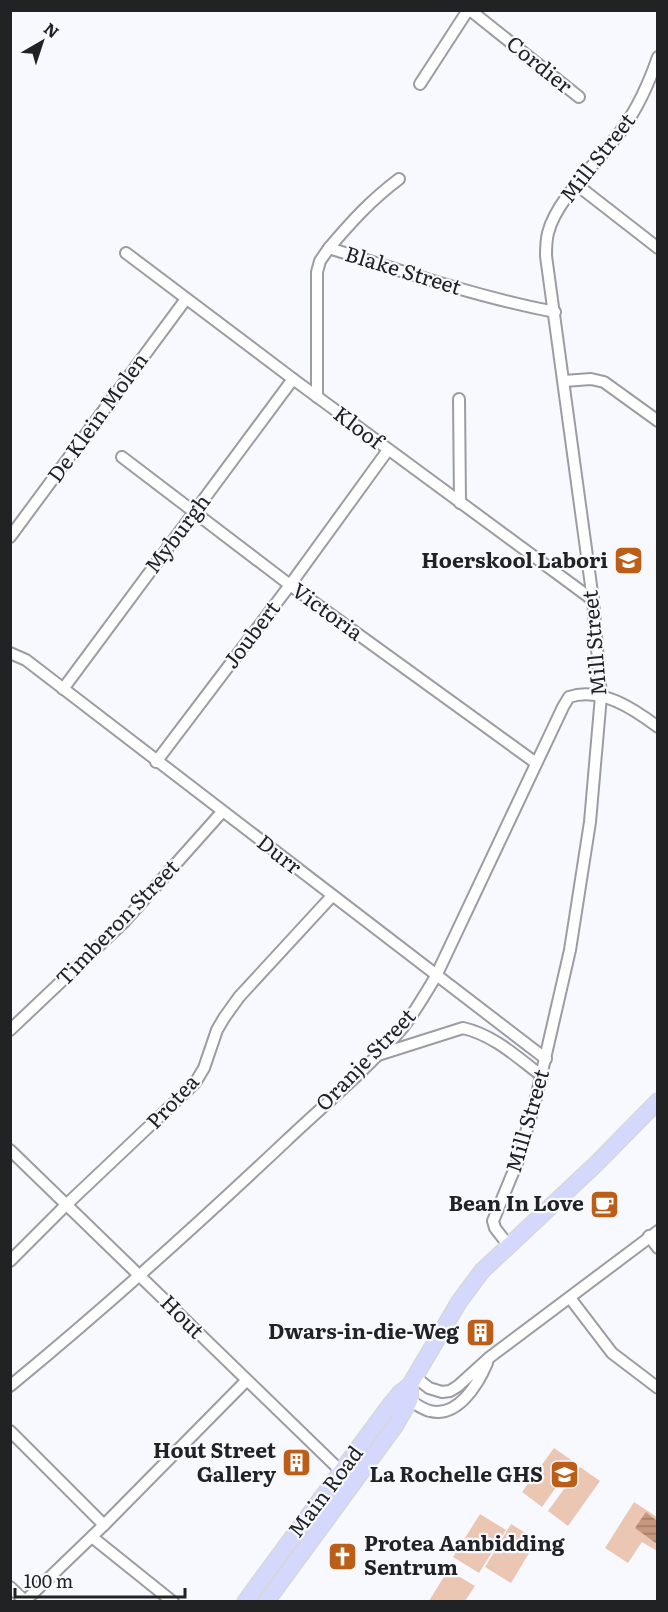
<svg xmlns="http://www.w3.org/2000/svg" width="668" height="1612" font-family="Literata,serif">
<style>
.pitch{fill:#ebc7b3}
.water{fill:url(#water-rules)}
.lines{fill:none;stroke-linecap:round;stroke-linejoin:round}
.street-casing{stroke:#9c9da3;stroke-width:14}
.primary-casing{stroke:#d7d7d8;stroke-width:18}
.street{stroke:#fff;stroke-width:10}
.primary{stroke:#d4d8fd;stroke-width:15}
.labels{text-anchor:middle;stroke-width:4.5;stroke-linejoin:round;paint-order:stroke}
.street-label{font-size:21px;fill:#212224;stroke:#f8f9ff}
.poi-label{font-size:21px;font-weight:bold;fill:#212224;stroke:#f8f9ff;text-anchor:end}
</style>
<defs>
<pattern id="water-rules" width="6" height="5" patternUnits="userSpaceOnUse" patternTransform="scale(1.5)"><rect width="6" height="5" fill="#c6977d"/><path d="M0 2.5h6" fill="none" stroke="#a07b66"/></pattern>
</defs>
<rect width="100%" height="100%" fill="#f8f9ff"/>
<g class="pitch">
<path d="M554 1448 574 1462 542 1507 522 1492Z"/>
<path d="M580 1467 600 1481 568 1526 548 1511Z"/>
<path d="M634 1502 657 1517V1551L642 1542 628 1563 605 1548Z"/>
<path d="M480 1514 506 1530 479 1573 453 1557Z"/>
<path d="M511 1524 537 1540 511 1583 485 1567Z"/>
<path d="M448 1570 475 1586 465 1601H429Z"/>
</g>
<path class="water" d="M646 1512 657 1521V1544L635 1528Z"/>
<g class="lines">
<defs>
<g id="street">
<path d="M470 10 579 97"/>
<path d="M420 84 468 10"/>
<path d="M577 185 658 248"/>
<path d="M329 248C352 221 371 200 399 179"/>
<path d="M126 253 293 379 593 600"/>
<path d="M564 381 591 379 604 382 658 421"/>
<path d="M317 397V272L320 261 329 248C404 272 478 297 555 312"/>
<path d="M459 399 460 503"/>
<path d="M122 457 290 585 536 763"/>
<path d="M10 537 186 299"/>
<path d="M10 653 26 660 546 1059"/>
<path d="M63 689 293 379"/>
<path d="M156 762 290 585 388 450"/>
<path d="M10 1030 123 923 222 812"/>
<path d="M378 1055 463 1028C494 1035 518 1058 542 1076"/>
<path d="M10 1150 346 1476"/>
<path d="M649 1236 658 1248"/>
<path d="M509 1246 495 1228 493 1221 517 1163 535 1102 570 950 590 822 601 696 593 600 546 256C546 249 546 241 548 233 557 197 602 159 623 128 639 106 649 83 658 57"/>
<path d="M10 1261 66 1205 195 1083 204 1068 217 1030 224 1018 239 997 332 896"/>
<path d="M570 1298 612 1353 658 1388"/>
<path d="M415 1377 429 1388 442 1392 450 1391 458 1386 490 1357 658 1231"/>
<path d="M10 1386C105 1308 197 1225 286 1141 326 1103 369 1068 404 1026 416 1010 426 993 436 976L563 707 569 697C600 686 634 709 658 727"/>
<path d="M405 1397C413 1402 421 1409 430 1411 458 1418 478 1384 487 1363"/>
<path d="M10 1431 104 1525"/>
<path d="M92 1537 173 1602"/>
<path d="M10 1587 25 1601"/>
<path d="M24 1602 104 1525 246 1381"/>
</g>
<g id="primary">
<path d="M245 1602 390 1405 400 1393 410 1385 459 1302 482 1271 596 1164 658 1101"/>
<path d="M266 1602 395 1426 410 1400V1385"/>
</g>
</defs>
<use href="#street" class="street-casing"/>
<use href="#primary" class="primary-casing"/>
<use href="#street" class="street"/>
<use href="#primary" class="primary"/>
</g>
<defs>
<symbol id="school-square" viewBox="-11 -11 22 22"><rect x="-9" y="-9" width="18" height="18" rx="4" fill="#bc5d18" stroke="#f8f9ff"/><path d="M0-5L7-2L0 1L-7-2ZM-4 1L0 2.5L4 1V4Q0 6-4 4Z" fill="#fff"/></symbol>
<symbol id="cafe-square" viewBox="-11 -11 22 22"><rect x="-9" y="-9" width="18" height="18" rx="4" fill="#bc5d18" stroke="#f8f9ff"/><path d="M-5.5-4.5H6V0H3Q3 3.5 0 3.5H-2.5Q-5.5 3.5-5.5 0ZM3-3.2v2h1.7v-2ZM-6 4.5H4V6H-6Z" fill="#fff"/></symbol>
<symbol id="building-square" viewBox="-11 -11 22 22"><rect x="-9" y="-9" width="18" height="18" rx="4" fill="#bc5d18" stroke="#f8f9ff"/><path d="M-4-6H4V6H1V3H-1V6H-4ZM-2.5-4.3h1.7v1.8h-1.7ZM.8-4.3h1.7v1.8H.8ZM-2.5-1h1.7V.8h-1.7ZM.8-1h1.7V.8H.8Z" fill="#fff"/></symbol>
<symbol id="church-square" viewBox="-11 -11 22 22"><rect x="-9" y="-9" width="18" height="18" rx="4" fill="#bc5d18" stroke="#f8f9ff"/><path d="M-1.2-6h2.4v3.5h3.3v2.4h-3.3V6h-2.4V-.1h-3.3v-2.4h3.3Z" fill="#fff"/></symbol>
</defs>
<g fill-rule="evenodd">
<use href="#school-square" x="612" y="544" width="33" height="33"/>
<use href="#cafe-square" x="588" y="1188" width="33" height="33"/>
<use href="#building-square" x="464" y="1316" width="33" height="33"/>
<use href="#building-square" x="280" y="1446" width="33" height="33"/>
<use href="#school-square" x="548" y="1458" width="33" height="33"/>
<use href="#church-square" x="326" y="1540" width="33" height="33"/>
</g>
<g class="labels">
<g class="street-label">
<text transform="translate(539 65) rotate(39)" y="7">Cordier</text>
<text transform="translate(598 158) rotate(-52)" y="7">Mill Street</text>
<text transform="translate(403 271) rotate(17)" y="7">Blake Street</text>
<text transform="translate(98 418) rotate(-54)" y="7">De Klein Molen</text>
<text transform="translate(358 428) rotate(37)" y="7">Kloof</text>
<text transform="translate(178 534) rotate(-53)" y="7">Myburgh</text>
<text transform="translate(327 612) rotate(36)" y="7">Victoria</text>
<text transform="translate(252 635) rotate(-53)" y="7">Joubert</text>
<text transform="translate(595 643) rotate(-95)" y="7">Mill Street</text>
<text transform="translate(279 855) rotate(38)" y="7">Durr</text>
<text transform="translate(118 923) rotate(-46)" y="7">Timberon Street</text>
<text transform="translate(366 1060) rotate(-46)" y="7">Oranje Street</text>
<text transform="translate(173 1102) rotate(-47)" y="7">Protea</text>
<text transform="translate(528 1121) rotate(-74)" y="7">Mill Street</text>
<text transform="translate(182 1317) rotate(45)" y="7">Hout</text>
<text transform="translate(326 1492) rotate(-53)" y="7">Main Road</text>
</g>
<g class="poi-label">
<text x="608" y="568">Hoerskool Labori</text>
<text x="584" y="1211">Bean In Love</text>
<text x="459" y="1339">Dwars-in-die-Weg</text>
<text x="276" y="1458">Hout Street<tspan x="276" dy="24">Gallery</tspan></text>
<text x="543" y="1482">La Rochelle GHS</text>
<text x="364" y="1551" text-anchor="start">Protea Aanbidding<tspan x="364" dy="24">Sentrum</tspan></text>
</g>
</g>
<rect width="668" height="1612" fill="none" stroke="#212224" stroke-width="24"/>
<g transform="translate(42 42) rotate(39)" stroke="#f8f9ff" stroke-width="4.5" paint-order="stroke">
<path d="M0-4.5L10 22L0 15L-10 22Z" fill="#212224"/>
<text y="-9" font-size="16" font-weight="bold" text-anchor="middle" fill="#212224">N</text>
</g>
<path d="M15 1588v9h170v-9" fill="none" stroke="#212224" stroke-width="3"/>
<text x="24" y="1588" font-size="18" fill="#212224" stroke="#f8f9ff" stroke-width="4.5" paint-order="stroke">100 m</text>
</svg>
